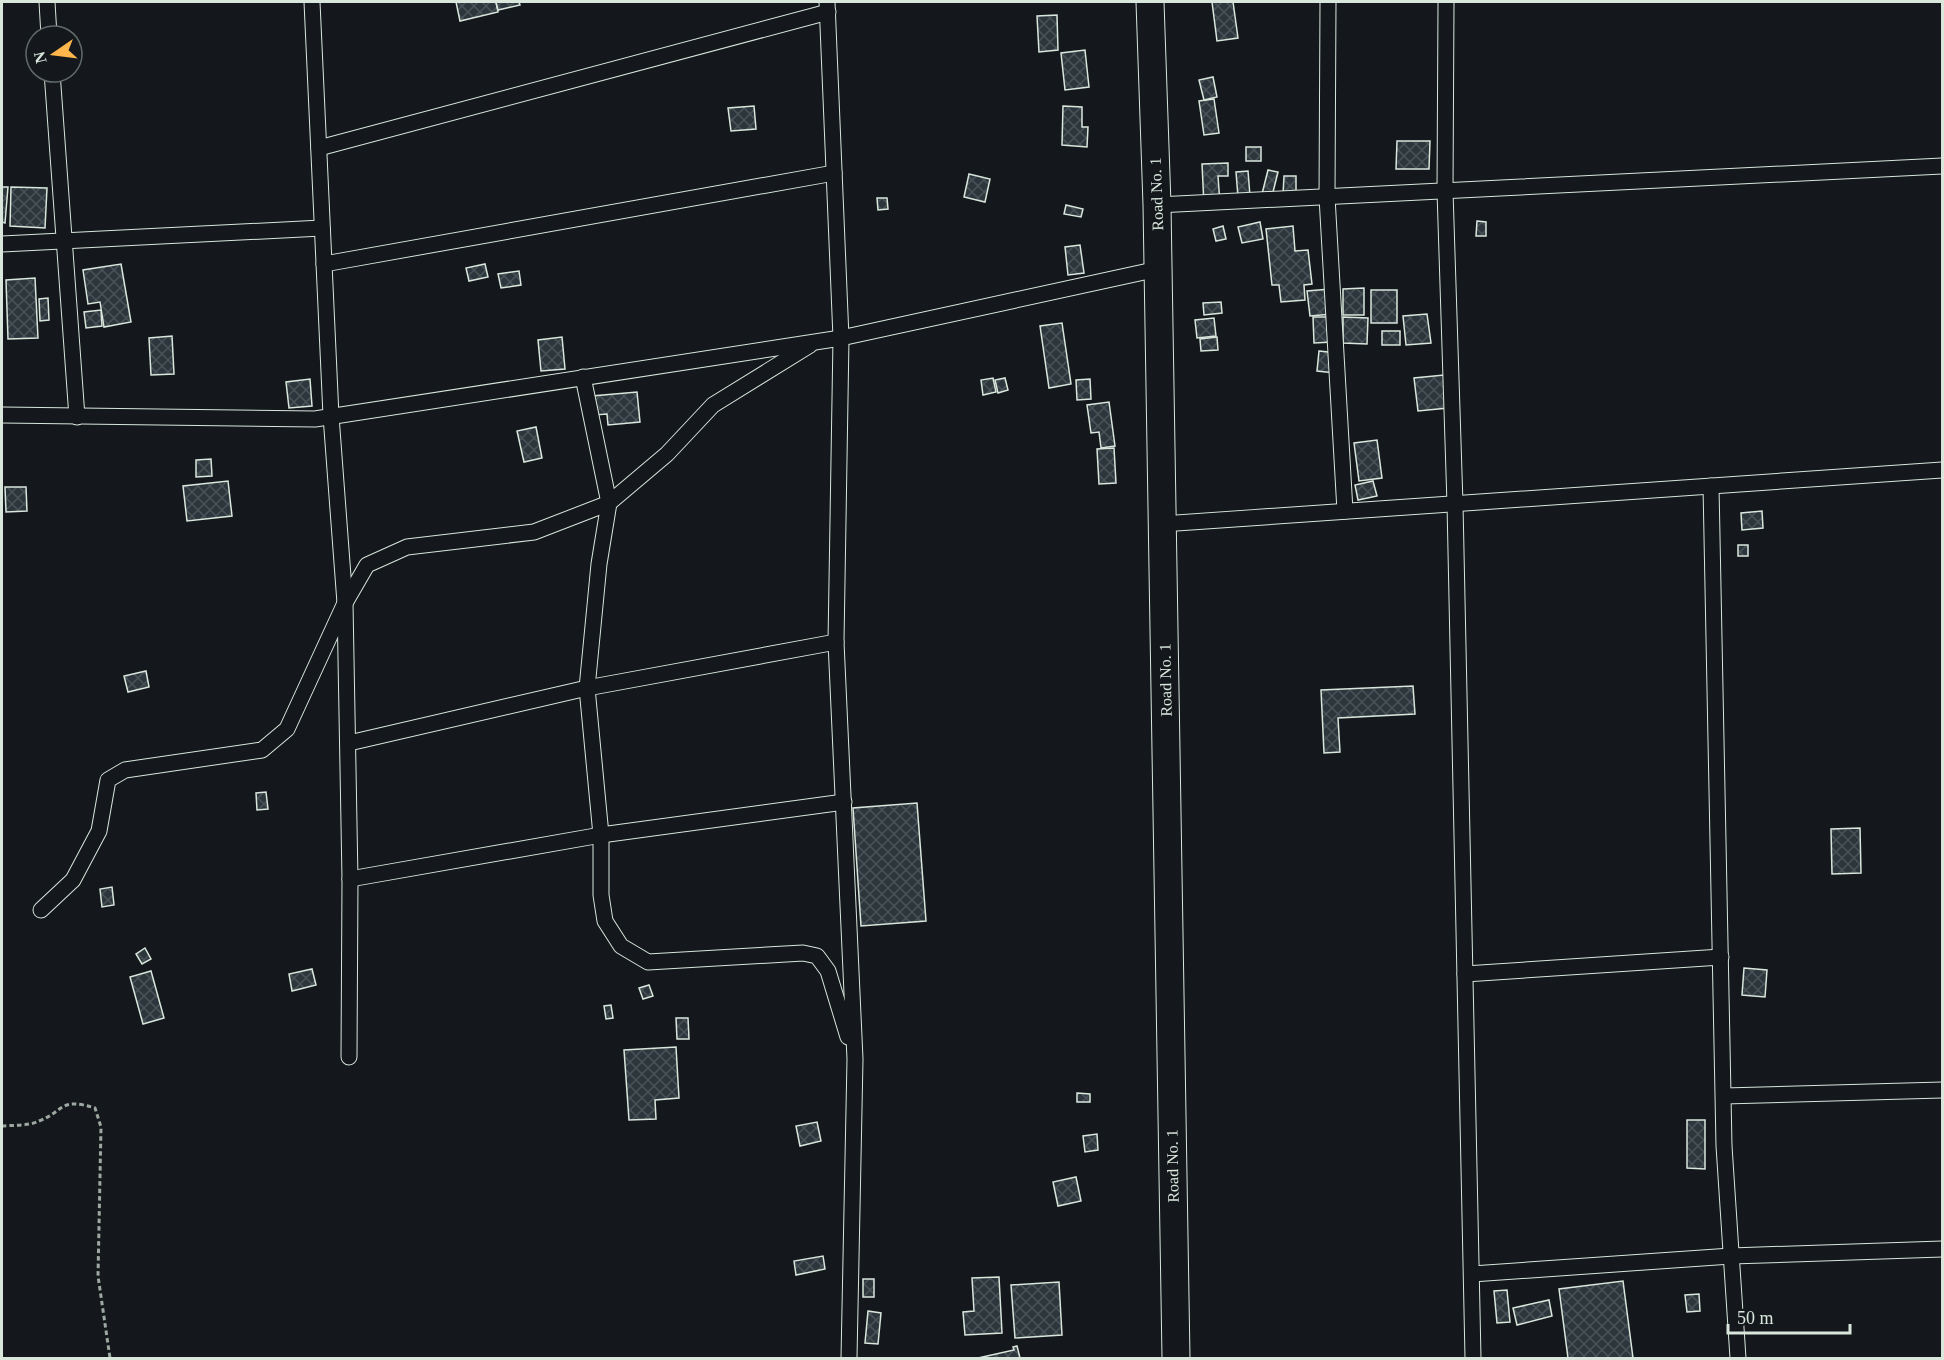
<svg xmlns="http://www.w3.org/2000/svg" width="1944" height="1360" font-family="'Times New Roman',serif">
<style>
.building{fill:url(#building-cross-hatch);stroke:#d8e6dc;stroke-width:1.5}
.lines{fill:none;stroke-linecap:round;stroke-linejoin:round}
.street-casing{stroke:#d8e6dc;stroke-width:17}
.highway-casing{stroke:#d8e6dc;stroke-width:29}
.path{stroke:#9da8a2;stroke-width:3;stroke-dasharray:4.5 3;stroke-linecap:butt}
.street{stroke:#14181c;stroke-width:15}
.highway{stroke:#14181c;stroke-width:27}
.labels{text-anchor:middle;stroke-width:4.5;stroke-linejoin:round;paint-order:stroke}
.street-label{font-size:16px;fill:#d8e6dc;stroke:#14181c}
</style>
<defs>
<pattern id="building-cross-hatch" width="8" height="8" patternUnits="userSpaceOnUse" patternTransform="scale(1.5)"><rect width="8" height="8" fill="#2c363c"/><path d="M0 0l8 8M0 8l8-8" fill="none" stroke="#4a5358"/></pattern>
</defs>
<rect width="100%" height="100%" fill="#14181c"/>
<g class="building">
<path d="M456 2H496L498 12 460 21Z"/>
<path d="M496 2H519L520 5 498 10Z"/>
<path d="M1212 2H1233L1238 38 1217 41Z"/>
<path d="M1057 15 1058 50 1039 52 1037 16Z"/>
<path d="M1085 50 1089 87 1065 90 1061 53Z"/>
<path d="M1213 77 1217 97 1204 100 1199 80Z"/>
<path d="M1214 99 1219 133 1204 135 1199 101Z"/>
<path d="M754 106 756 129 731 131 728 108Z"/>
<path d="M1063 106 1082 107V127H1088L1087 147 1062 145Z"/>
<path d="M1397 141H1430L1429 169H1396Z"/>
<rect x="1246" y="147" width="15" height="14"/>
<path d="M1228 163V176H1218L1220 204 1204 205 1202 164Z"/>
<path d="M1268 170 1278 172 1272 196 1262 194Z"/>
<path d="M1248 171 1250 196 1238 197 1236 172Z"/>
<path d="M969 174 990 179 985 202 964 197Z"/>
<path d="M1284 176H1296V195H1283Z"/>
<path d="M2 187H8L5 223 2 222Z"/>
<path d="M11 187 47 188 45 228 10 226Z"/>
<path d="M877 198H887L888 209 878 210Z"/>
<path d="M1066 205 1083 209 1081 217 1064 214Z"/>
<path d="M1477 221 1486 222V236H1476Z"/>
<path d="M1260 222 1263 239 1242 243 1238 227Z"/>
<path d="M1223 226 1226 239 1216 241 1213 229Z"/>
<path d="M1293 226 1295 251 1308 250 1312 284 1304 285 1305 300 1281 302 1279 285H1272L1266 229Z"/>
<path d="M1080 245 1084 273 1068 275 1065 247Z"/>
<path d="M121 264 131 322 104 327 100 302 88 304 83 270Z"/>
<path d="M485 264 488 277 469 281 466 268Z"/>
<path d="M519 271 521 285 501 288 498 274Z"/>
<path d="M35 278 38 338 8 339 6 280Z"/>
<path d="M1364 288V315H1343V289Z"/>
<path d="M1330 289 1333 314 1310 316 1307 291Z"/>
<rect x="1371" y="290" width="26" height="33"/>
<path d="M48 298 49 320 40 321 39 299Z"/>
<path d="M1221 302 1222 313 1204 315 1203 303Z"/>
<path d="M101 310 102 326 86 328 84 312Z"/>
<path d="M1427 314 1431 343 1406 345 1403 316Z"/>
<path d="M1313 317H1331L1332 342 1314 343Z"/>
<path d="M1343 317 1368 318 1367 344 1343 343Z"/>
<path d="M1214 318 1216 336 1197 338 1195 320Z"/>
<path d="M1062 323 1071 384 1049 388 1040 326Z"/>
<rect x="1382" y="331" width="18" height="14"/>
<path d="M172 336 174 374 151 375 149 338Z"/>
<path d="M562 337 565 369 541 371 538 340Z"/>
<path d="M1217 337 1218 350 1201 351 1200 339Z"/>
<path d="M1319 351 1337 353 1335 373 1317 371Z"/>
<path d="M1444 375 1448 408 1418 411 1414 378Z"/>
<path d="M993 378 996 392 983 395 981 380Z"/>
<path d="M1005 378 1008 390 998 393 995 380Z"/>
<path d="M310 379 312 406 289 408 286 382Z"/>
<path d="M1090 379 1091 399 1077 400 1076 380Z"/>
<path d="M637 392 640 422 608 425 607 414 594 415 592 396Z"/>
<path d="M1109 402 1115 446 1101 448 1099 432 1091 433 1087 405Z"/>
<path d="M536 427 542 458 524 462 517 431Z"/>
<path d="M1377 440 1382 478 1359 481 1354 443Z"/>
<path d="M1114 448 1116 483 1099 484 1097 449Z"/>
<path d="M211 459 212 476 196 477V460Z"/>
<path d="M228 481 232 516 187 521 183 486Z"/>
<path d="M1373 481 1377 496 1358 500 1355 485Z"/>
<path d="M5 487H26L27 511 6 512Z"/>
<path d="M1762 511 1763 528 1742 530 1741 513Z"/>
<rect x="1738" y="545" width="10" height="11"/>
<path d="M146 671 149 687 128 692 124 676Z"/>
<path d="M1413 686 1415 714 1338 718 1340 752 1324 753 1321 690Z"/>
<path d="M266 792 268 809 257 810 256 793Z"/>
<path d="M917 803 926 921 861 926 853 808Z"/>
<path d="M1860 828 1861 873 1832 874 1831 829Z"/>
<path d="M112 887 114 905 102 907 100 889Z"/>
<path d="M145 948 151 959 142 964 136 954Z"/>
<path d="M1744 968 1767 970 1765 997 1742 995Z"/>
<path d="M312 969 316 985 292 991 289 974Z"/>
<path d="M151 971 164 1018 143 1024 130 977Z"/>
<path d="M649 985 653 996 643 999 639 988Z"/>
<path d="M611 1005 613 1018 606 1019 604 1006Z"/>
<path d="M676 1018H688L689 1039H677Z"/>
<path d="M676 1047 679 1098 655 1100 656 1119 629 1120 624 1050Z"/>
<path d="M1077 1093 1090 1094V1102H1077Z"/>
<path d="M1687 1120H1705V1169L1687 1168Z"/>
<path d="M817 1122 821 1141 800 1146 796 1126Z"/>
<path d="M1097 1134 1098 1150 1085 1152 1083 1136Z"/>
<path d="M1076 1177 1081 1201 1058 1206 1053 1182Z"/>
<path d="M823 1256 825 1269 796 1275 794 1261Z"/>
<path d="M999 1277 1002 1333 965 1335 963 1312 974 1311 972 1278Z"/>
<rect x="863" y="1279" width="11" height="18"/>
<path d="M1623 1281 1633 1358H1568L1559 1289Z"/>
<path d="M1059 1282 1062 1335 1015 1338 1011 1285Z"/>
<path d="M1507 1290 1510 1322 1497 1323 1494 1291Z"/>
<path d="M1699 1294 1700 1311 1687 1312 1685 1295Z"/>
<path d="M1549 1300 1552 1316 1517 1325 1513 1308Z"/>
<path d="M868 1311 881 1313 878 1344 865 1343Z"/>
<path d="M1017 1346 1020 1358H978L1014 1350 1013 1347Z"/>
</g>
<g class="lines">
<defs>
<g id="street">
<path d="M47 2 49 36"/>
<path d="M312 2 331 416 345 603 350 879 349 1057"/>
<path d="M827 2 841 338 836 642 855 1059 849 1358"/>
<path d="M1328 2 1327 197 1345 511"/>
<path d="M1446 2 1445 191 1455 504 1473 1358"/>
<path d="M52 72 77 417"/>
<path d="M319 148 828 12"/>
<path d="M1157 205 1942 166"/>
<path d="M2 244 322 228"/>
<path d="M324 264 834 173"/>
<path d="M583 377 609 503 599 564 587 688 601 835V895L605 921 621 946 648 962 803 953 817 956 828 971 848 1037"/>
<path d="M2 415 315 419 841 338 1158 269"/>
<path d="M1711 486 1724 1146 1738 1358"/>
<path d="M1162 524 1942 470"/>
<path d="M349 743 587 688 836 642"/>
<path d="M350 879 601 835 844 802"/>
<path d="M41 910 73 880 99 831 108 780 125 770 262 750 287 729 345 603 367 565 407 547 534 532 609 503 667 454 713 405 810 345"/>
<path d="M1465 974 1721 957"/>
<path d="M1724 1096 1942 1090"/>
<path d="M1472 1274 1731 1256 1942 1249"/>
</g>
<path id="highway" d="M1150 2 1157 205 1176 1358"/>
</defs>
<use href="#street" class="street-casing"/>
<use href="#highway" class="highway-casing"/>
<path class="path" d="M2 1126C13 1125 29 1126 39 1121 65 1111 59 1097 95 1108L101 1127 98 1276 110 1358"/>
<use href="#street" class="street"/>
<use href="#highway" class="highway"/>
</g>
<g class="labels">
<g class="street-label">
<text transform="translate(1156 194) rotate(-92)" y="6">Road No. 1</text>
<text transform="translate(1165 680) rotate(-91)" y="6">Road No. 1</text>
<text transform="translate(1172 1166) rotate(-91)" y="6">Road No. 1</text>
</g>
</g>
<rect width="1944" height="1360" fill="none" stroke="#d8e6dc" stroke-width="6"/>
<g transform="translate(54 54) rotate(256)"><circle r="28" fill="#14181c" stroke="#626a69" stroke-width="1.5"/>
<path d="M0-4.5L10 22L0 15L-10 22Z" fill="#ffb74d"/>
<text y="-9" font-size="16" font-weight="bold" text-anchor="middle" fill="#d8e6dc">N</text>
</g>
<path d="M1728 1324v9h122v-9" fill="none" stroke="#d8e6dc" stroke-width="3"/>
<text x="1737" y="1324" font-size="18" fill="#d8e6dc" stroke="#14181c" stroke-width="4.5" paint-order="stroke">50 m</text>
</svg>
